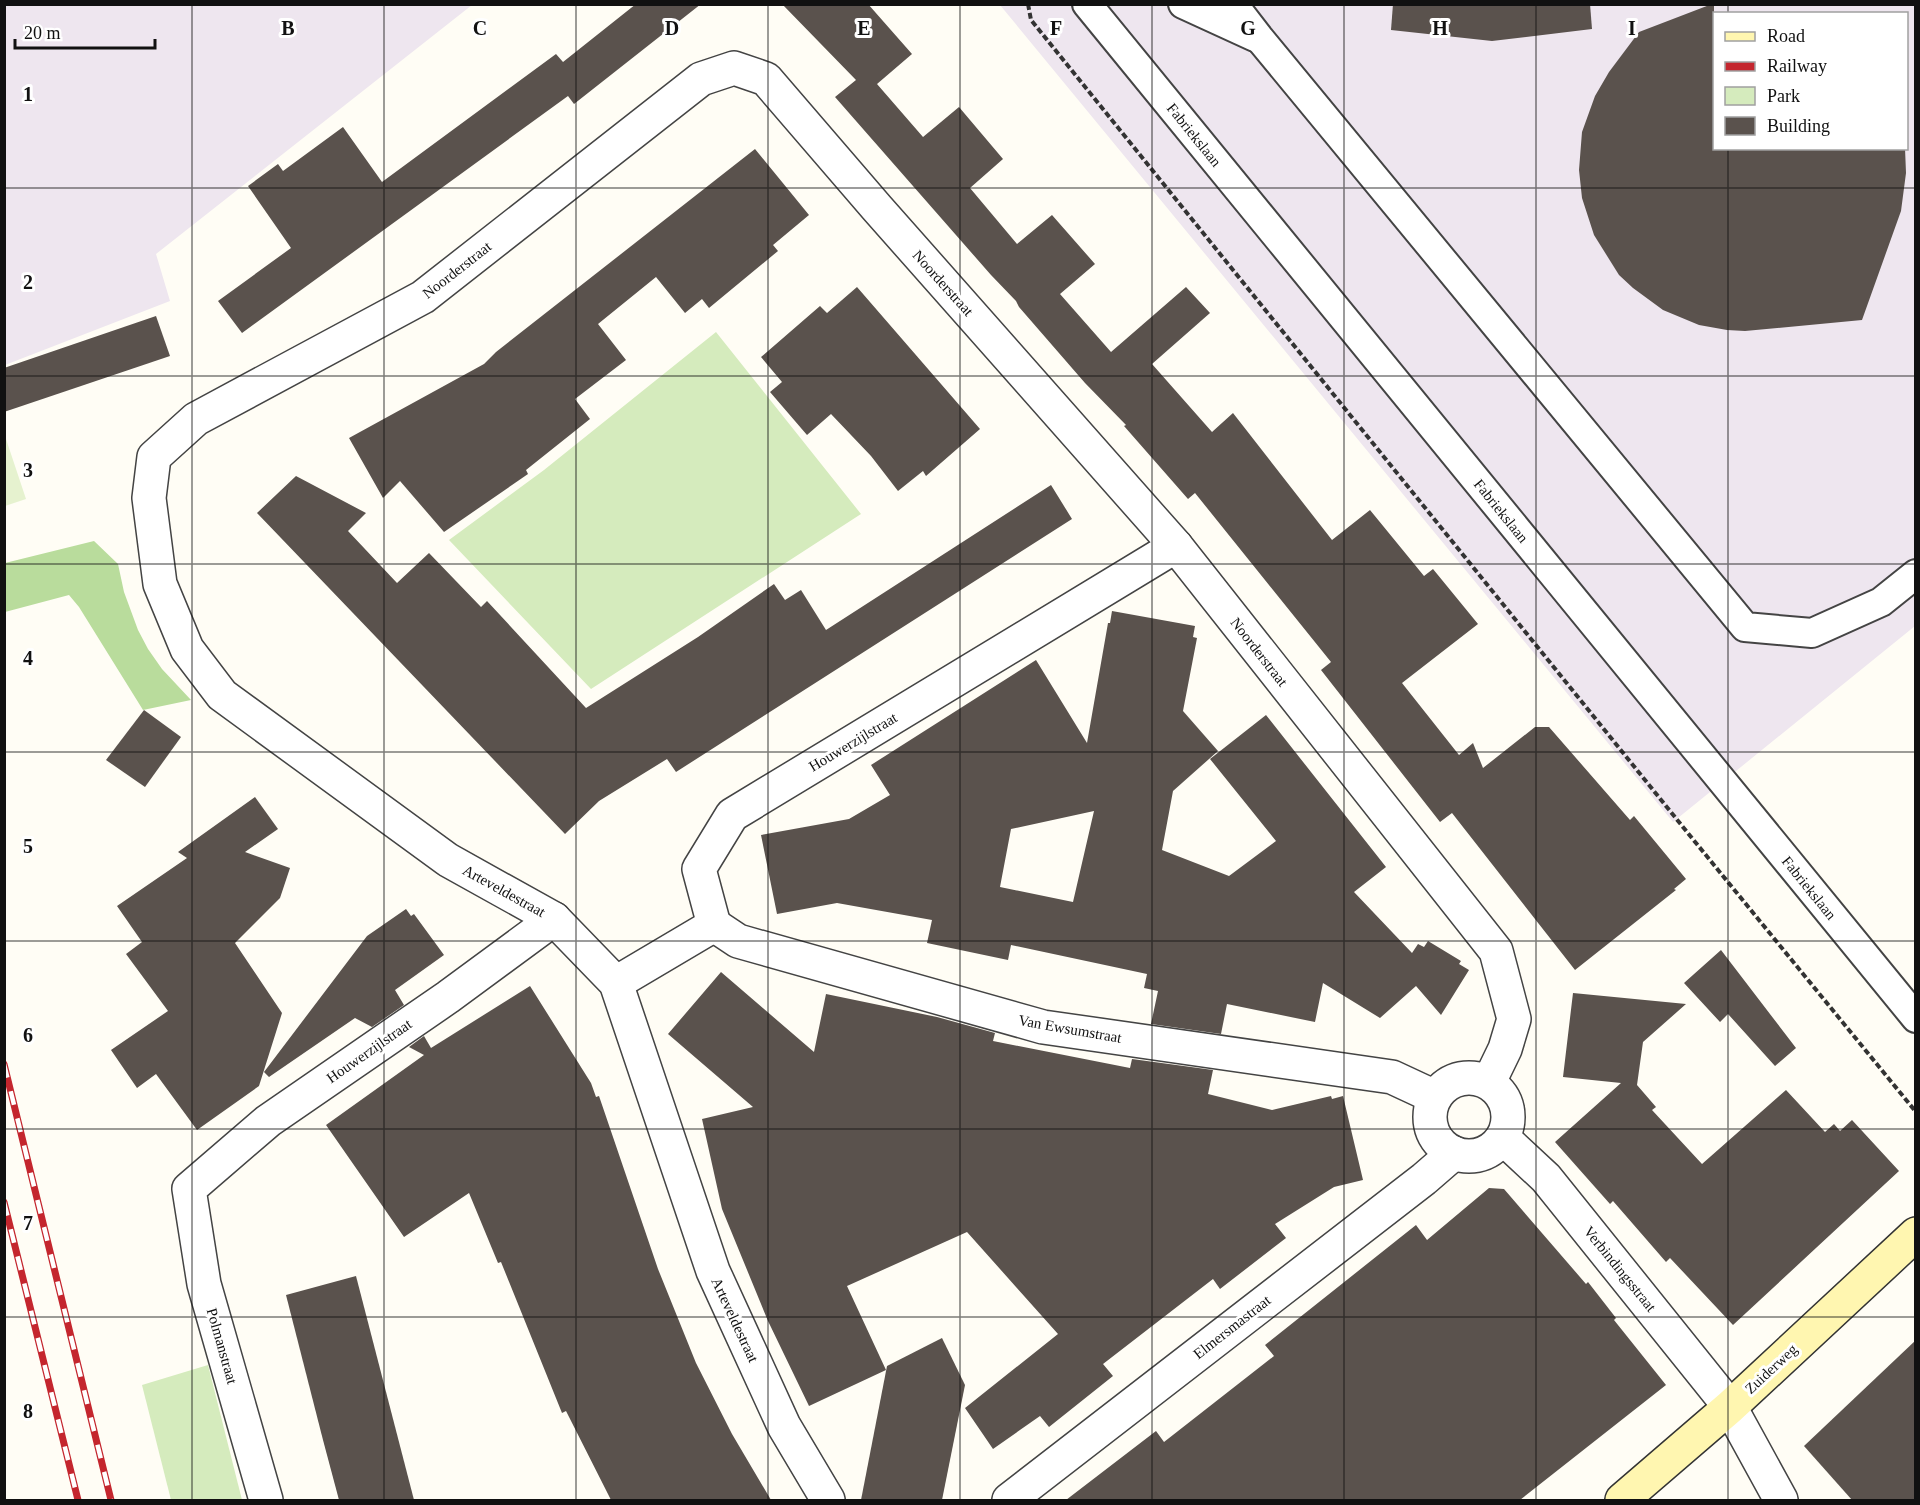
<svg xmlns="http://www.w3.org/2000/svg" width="1920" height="1505" font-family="'Times New Roman',serif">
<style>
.industrial{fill:#eee6ef;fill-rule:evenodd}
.green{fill:#d5ebbd}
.forest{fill:#b9dc9c}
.pitch{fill:#e6f2cf}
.building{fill:#5a524d;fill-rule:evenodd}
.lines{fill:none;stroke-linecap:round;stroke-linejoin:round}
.lane-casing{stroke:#444;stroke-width:32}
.street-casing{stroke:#444;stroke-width:36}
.secondary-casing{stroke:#333;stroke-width:36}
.path{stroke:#333;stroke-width:4;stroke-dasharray:6 3;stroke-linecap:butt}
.lane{stroke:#fff;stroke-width:28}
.street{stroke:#fff;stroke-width:33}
.secondary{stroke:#fff6b0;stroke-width:33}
.rail-casing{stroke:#c4262e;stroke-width:7}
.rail{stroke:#fff;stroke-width:4.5;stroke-dasharray:14;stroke-linecap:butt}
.grid{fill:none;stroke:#111;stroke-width:1.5;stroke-opacity:0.55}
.labels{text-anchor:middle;stroke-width:6;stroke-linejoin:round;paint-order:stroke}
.street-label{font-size:15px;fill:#111;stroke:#fff}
.grid-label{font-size:20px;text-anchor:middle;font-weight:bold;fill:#111;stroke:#fff;stroke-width:6;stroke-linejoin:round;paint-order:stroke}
</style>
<rect width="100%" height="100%" fill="#fffdf5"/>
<g class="industrial">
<path d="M5 4H472V5L156 254 170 301 5 365Z"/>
<path d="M1000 5H1915V626L1673 822ZM1714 14H1906V148H1714Z"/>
</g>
<g class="green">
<path d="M716 332 861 514 591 689 449 540 544 470Z"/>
<path d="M208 1365 242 1500H171L142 1385Z"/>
</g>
<path class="forest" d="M94 541 118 564 124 592 138 630 148 649 162 669 191 700 143 710 79 607 69 595 5 612V563Z"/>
<path class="pitch" d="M5 436 26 499 5 506H4Z"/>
<g class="building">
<path d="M636 4H701L574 104 568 96 242 333 218 301 291 248 248 186 278 164 283 171 343 127 382 182 556 54 563 62Z"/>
<path d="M782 4H868L912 54 877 84 923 137 959 107 1003 159 970 188 1017 244 1052 215 1095 264 1060 294 1111 352 1186 287 1210 313 1152 364 1212 432 1233 413 1332 540 1370 510 1424 576 1433 569 1478 624 1402 683 1459 755 1473 743 1483 768 1535 727H1549L1630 820 1634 816 1686 879 1674 889 1676 890 1575 970 1452 813 1440 822 1321 670 1331 662 1195 493 1188 499 1124 426 1126 425 1085 383 1019 307 1016 301 991 275 835 97 856 80Z"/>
<path d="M1393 4H1590L1592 29 1492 41 1391 30Z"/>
<path d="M1712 4H1714V148H1905L1906 173 1901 211 1862 320 1745 331 1727 330 1699 325 1663 310 1633 288 1619 275 1594 235 1582 198 1579 170 1582 132 1595 96 1609 72 1639 32Z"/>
<path d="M755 149 809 215 773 245 778 251 709 308 702 299 685 313 656 277 598 324 626 360 575 399 590 419 526 470 528 474 444 532 400 481 383 498 349 438 484 364 496 352Z"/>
<path d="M857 287 980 429 926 476 923 471 898 491 871 456 831 414 807 435 770 392 782 382 761 357 820 306 827 313Z"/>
<path d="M156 316 170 356 4 412V368Z"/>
<path d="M296 476 366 513 348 531 397 583 429 553 481 607 487 601 586 708 698 637 774 584 785 600 801 590 826 630 1051 485 1072 519 676 772 667 759 599 801 565 834 257 513Z"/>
<path d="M1112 611 1195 626 1193 637 1197 638 1183 711 1218 751 1173 791 1162 850 1229 876 1276 841 1210 759 1266 715 1386 867 1354 892 1412 953 1418 944 1424 947 1428 941 1461 961 1459 964 1469 970 1441 1015 1416 986 1380 1018 1323 983 1315 1022 1227 1004 1221 1034 1151 1024 1158 991 1144 988 1147 974 1011 945 1008 960 927 943 932 920 837 903 777 914 761 835 849 819 890 795 871 765 1036 660 1087 743 1108 623H1110ZM1094 811 1073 902 1000 887 1011 829Z"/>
<path d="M144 710 181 737 145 787 106 760Z"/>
<path d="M255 797 278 829 245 852 290 868 280 898 235 943 282 1013 259 1086 197 1130 156 1074 137 1088 111 1050 168 1011 126 954 142 942 117 906 187 858 178 852Z"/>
<path d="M406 909 411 916 414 914 444 955 395 990 404 1005 372 1027 355 1018 269 1077 264 1072 367 936Z"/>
<path d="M1721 950 1796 1048 1775 1066 1728 1014 1720 1022 1684 983Z"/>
<path d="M721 972 814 1052 826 994 937 1017 995 1033 993 1041 1130 1068 1132 1059 1213 1070 1208 1094 1272 1110 1331 1096 1332 1099 1343 1096 1363 1180 1334 1187 1275 1224 1286 1238 1220 1289 1213 1279 1103 1364 1113 1376 1049 1427 1040 1416 993 1449 965 1408 1058 1334 967 1232 847 1286 886 1370 809 1406 768 1321 722 1209 702 1119 753 1107 668 1034Z"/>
<path d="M530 986 591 1083 596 1097 599 1096 658 1269 696 1363 732 1434 771 1500H611L566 1411 562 1413 501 1262 498 1263 469 1193 404 1237 326 1125 424 1055 409 1047 424 1036 431 1048Z"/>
<path d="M1573 993 1686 1004 1643 1042 1637 1085 1656 1107 1652 1110 1702 1164 1786 1090 1825 1132 1834 1124 1840 1131 1852 1120 1899 1171 1733 1325 1670 1258 1666 1262 1613 1201 1610 1204 1555 1142 1621 1083 1563 1077Z"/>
<path d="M1489 1188 1504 1189 1586 1284 1588 1282 1616 1318 1614 1320 1666 1385 1520 1500H1066L1156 1431 1164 1442 1274 1356 1265 1345 1416 1225 1427 1240Z"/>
<path d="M356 1276 414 1500H339L323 1440 286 1295Z"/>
<path d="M942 1338 965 1385 942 1500H861L887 1366Z"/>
<path d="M1916 1340V1500H1852L1804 1446Z"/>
</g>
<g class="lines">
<defs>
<g id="lane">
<path d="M1087 4 1916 1018"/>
<path d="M1183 4 1255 37"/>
<path d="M1233 4 1260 39 1745 627 1812 633 1881 602 1916 574"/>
</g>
<g id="street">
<path d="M714 925 738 941 1043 1027 1392 1077 1435 1097"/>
<path d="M714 925 699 869 732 815 1176 546"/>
<path d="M616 983 714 925"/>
<circle cx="1469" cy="1117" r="39"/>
<path d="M1503 1138 1546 1178 1730 1407 1781 1500"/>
<path d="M266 1500 204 1284 189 1189 268 1121 448 997 554 919"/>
<path d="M828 1500 784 1426 713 1271 616 983 554 919 448 860 222 695 187 649 160 584 149 498 154 457 196 419 423 297 701 79 734 68 766 79 877 208 1176 546 1496 951 1514 1019 1505 1049 1489 1082"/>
<path d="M1009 1500 1424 1179 1454 1153"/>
</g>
<path id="secondary" d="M1622 1500 1730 1407 1916 1234"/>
</defs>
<use href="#lane" class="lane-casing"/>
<use href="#street" class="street-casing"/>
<use href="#secondary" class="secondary-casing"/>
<path class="path" d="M1028 4 1031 20 1687 832 1916 1112"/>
<use href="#lane" class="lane"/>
<use href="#street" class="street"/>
<use href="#secondary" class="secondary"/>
<defs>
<g id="rail">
<path d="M4 1064 111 1500"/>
<path d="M4 1202 78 1500"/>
</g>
</defs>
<use href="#rail" class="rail-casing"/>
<use href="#rail" class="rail"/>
</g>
<path class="grid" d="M192 4V1500M384 4V1500M576 4V1500M768 4V1500M960 4V1500M1152 4V1500M1344 4V1500M1536 4V1500M1728 4V14M1728 148V1500M4 188H1916M4 376H1916M4 564H1916M4 752H1916M4 941H1916M4 1129H1916M4 1317H1916"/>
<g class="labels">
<g class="street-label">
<text transform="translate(1194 135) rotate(51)" y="5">Fabriekslaan</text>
<text transform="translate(457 270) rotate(-38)" y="5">Noorderstraat</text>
<text transform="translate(943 283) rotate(48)" y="5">Noorderstraat</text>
<text transform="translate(1501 511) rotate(51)" y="5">Fabriekslaan</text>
<text transform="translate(1259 652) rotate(52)" y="5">Noorderstraat</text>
<text transform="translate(853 742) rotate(-31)" y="5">Houwerzijlstraat</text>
<text transform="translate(1809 888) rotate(51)" y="5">Fabriekslaan</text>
<text transform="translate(504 891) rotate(29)" y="5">Arteveldestraat</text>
<text transform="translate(1070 1029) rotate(10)" y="5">Van Ewsumstraat</text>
<text transform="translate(369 1051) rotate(-35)" y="5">Houwerzijlstraat</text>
<text transform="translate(1620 1269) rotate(51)" y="5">Verbindingsstraat</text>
<text transform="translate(735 1320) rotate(65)" y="5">Arteveldestraat</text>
<text transform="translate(1232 1327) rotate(-38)" y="5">Elmersmastraat</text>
<text transform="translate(222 1346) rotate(74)" y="5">Polmanstraat</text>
<text transform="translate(1771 1369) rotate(-43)" y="5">Zuiderweg</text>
</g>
</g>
<g class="grid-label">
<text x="288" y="35">B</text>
<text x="480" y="35">C</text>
<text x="672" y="35">D</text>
<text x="864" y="35">E</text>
<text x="1056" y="35">F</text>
<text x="1248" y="35">G</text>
<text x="1440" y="35">H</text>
<text x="1632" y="35">I</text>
<text x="28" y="101">1</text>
<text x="28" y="289">2</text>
<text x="28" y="477">3</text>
<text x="28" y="665">4</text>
<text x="28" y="853">5</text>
<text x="28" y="1042">6</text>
<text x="28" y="1230">7</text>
<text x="28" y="1418">8</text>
</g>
<rect width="1920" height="1505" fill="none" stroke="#111111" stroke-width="12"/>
<rect x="1713" y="12" width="195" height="138" fill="#ffffff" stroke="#a0a0a0" stroke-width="1.5"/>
<rect x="1725" y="32" width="30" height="9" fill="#fff6b0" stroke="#a0a0a0" stroke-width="1.5"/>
<text x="1767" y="42" font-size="18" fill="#111111">Road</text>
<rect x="1725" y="62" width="30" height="9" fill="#c4262e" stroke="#a0a0a0" stroke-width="1.5"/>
<text x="1767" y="72" font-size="18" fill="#111111">Railway</text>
<rect x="1725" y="87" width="30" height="18" fill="#d5ebbd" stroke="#a0a0a0" stroke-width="1.5"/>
<text x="1767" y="102" font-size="18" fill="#111111">Park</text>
<rect x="1725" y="117" width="30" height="18" fill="#5a524d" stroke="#a0a0a0" stroke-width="1.5"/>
<text x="1767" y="132" font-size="18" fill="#111111">Building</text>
<path d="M15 39v9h140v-9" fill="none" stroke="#111111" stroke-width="3"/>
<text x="24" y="39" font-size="18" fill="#111111" stroke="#ffffff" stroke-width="4.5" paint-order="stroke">20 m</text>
</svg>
